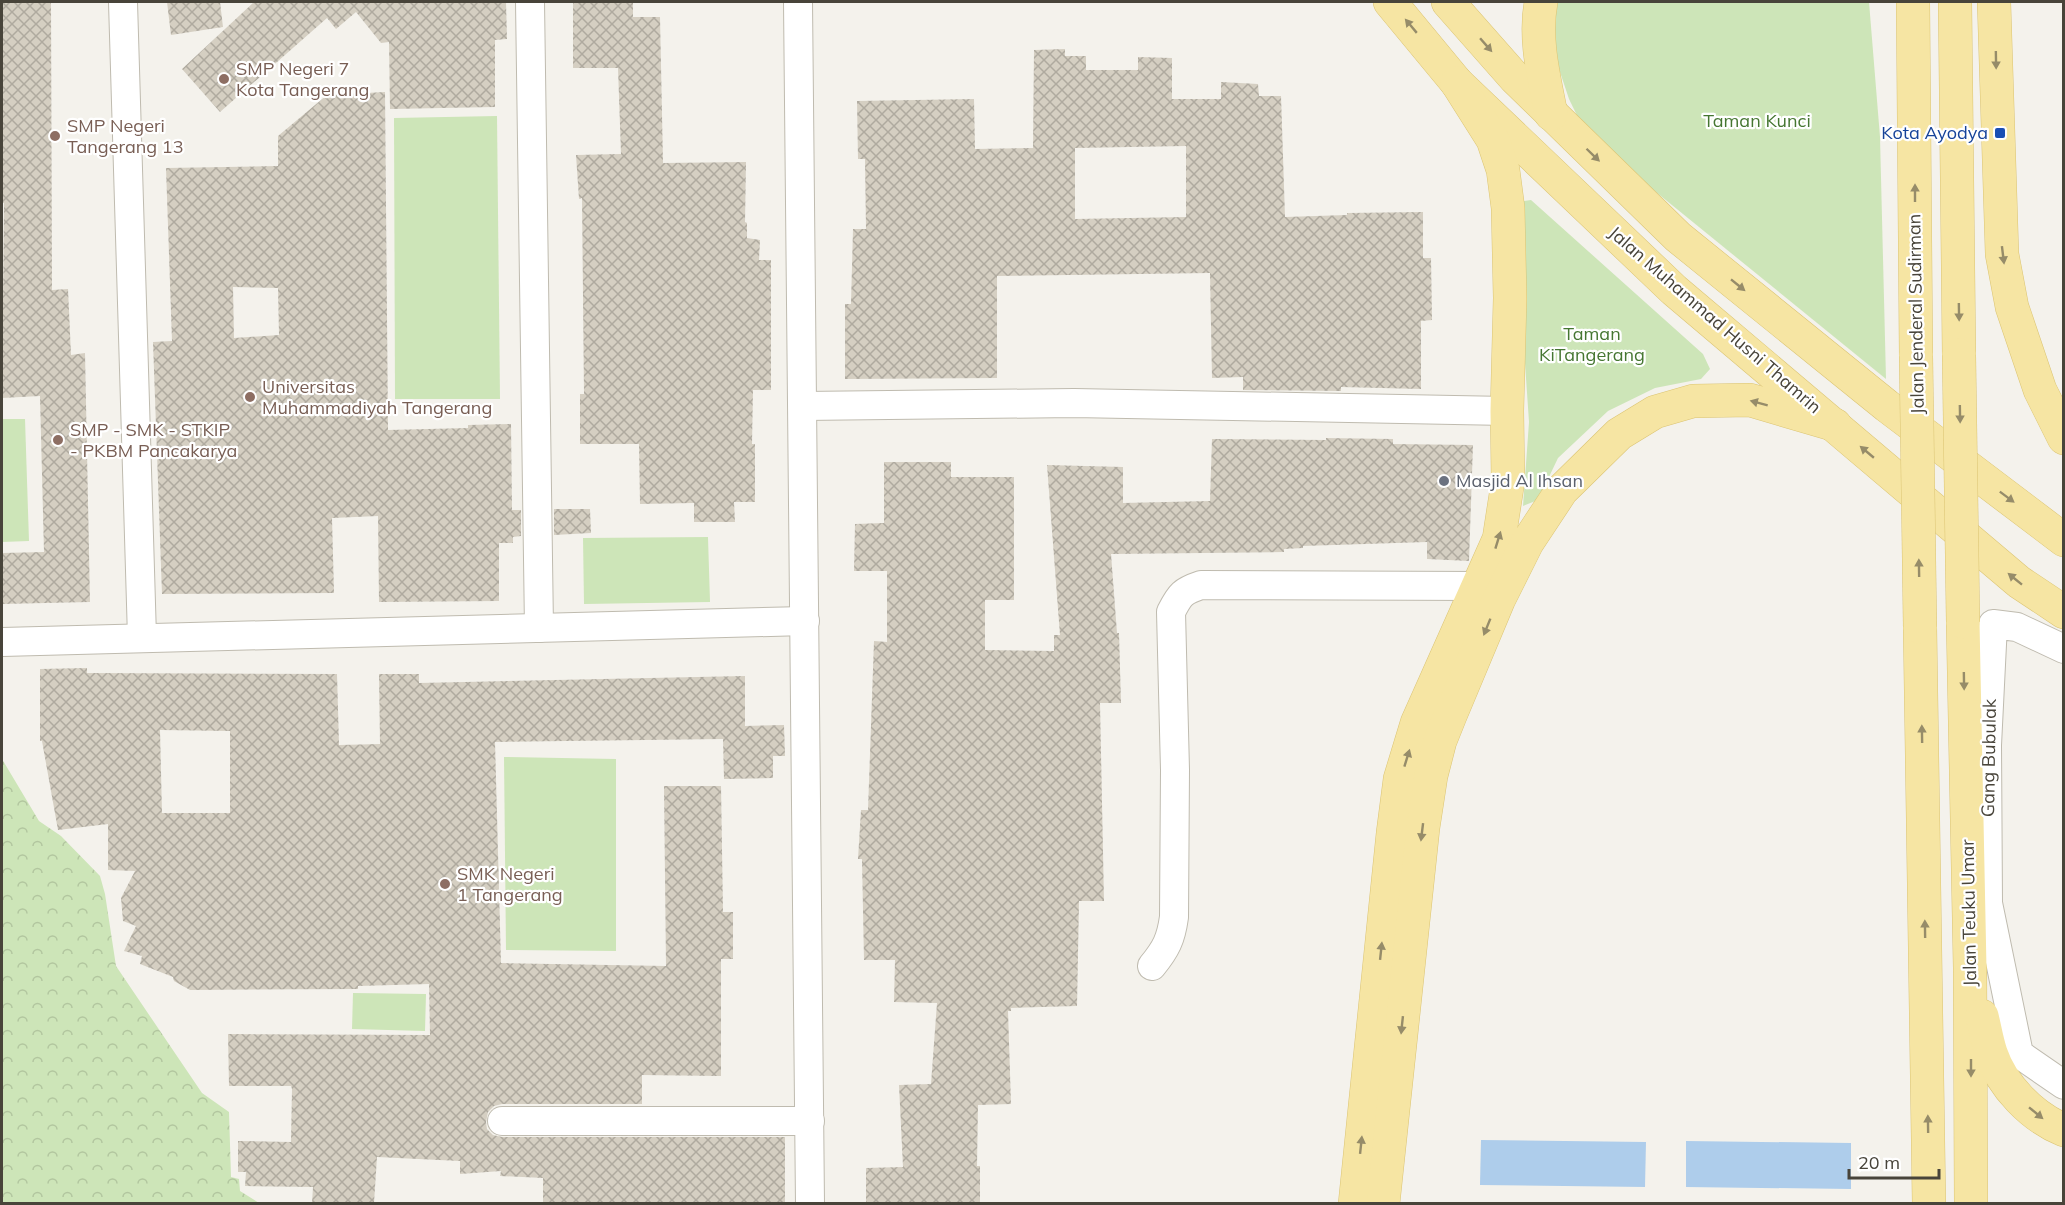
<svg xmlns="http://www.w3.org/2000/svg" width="2065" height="1205" font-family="Mulish,sans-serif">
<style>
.forest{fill:url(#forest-crowns)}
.park{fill:#cde5b8}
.water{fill:#aecdeb}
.building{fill:url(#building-cross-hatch);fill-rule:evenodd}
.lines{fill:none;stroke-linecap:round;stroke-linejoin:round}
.minor-casing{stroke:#bfbbaf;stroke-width:30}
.major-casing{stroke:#dbc473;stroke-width:34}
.minor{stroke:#fff;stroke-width:28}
.major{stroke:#f6e5a3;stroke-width:33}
.major-bridge-casing{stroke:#dbc473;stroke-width:34;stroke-linecap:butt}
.major-bridge{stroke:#f6e5a3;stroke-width:33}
.oneway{fill:#968c69}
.education-dot{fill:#8d6e63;stroke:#fff;stroke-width:2}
.transit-dot{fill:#1a4fb4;stroke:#fff;stroke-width:2}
.worship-dot{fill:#6b7280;stroke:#fff;stroke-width:2}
.labels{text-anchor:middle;stroke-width:4.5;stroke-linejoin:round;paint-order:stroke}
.education-label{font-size:18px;fill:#785e54;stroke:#fff;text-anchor:start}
.park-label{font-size:18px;fill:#457631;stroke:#fff}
.transit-label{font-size:18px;fill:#164399;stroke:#fff;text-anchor:end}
.street-label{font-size:18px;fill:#48443a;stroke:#fff}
.worship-label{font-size:18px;fill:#5b616d;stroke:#fff;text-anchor:start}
</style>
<defs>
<pattern id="forest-crowns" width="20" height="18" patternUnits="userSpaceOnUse" patternTransform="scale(1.5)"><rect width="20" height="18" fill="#cde5b8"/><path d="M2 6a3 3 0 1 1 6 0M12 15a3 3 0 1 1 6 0" fill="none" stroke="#b2c69f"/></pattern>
<pattern id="building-cross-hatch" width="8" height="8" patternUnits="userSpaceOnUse" patternTransform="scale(1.5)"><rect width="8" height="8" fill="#d5cfc2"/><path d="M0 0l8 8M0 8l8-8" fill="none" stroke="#afaa9f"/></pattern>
</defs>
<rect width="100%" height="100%" fill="#f4f2ec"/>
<path class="forest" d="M2 759 39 821 61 836 100 876 105 894 116 966 202 1093 229 1112 231 1177 239 1179 240 1191 259 1203H2Z"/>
<g class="park">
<path d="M1554 2H1869L1880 137 1886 379 1587 136 1569 99 1555 57Z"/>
<path d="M497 116 500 399H395L394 118Z"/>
<path d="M1531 200 1703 354 1710 369 1701 379 1655 388 1608 411 1558 458 1538 500 1523 506 1529 422 1515 216 1518 202Z"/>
<path d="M2 419H25L29 541 2 542Z"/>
<path d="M708 537 710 602 584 604 583 538Z"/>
<path d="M504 757 616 759V951L506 950Z"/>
<path d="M353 993 426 994 425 1031 352 1029Z"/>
</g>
<g class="water">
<path d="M1481 1140 1646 1142 1645 1187 1480 1185Z"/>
<path d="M1686 1141 1851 1143V1189L1686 1187Z"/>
</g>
<g class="building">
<path d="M2 2H51L52 290 68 289 71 355 85 353 90 602 2 604V553L44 552 40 396 2 398 4 203H2Z"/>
<path d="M167 2H220L223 27 171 35Z"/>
<path d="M254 2H506L507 39 495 40V107L390 109 389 42 381 43 356 12 336 29 327 18 220 112 182 69Z"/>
<path d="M573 2H633V17H660L663 163 746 162 745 222 747 223V238L760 240 759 260H771V390H753L752 444H755V502H734L735 522H694V503L640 504 639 444H580V394H584L582 198 579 199 576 155 621 154 618 68H573Z"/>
<path d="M1065 49V56H1086V70H1138V57L1172 58V99H1221V82L1258 84 1259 96H1281L1285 217 1347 215V213L1423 212V258H1431L1432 320 1421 321V389L1341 387V391L1243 390V377L1212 378 1210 273 997 276V378L845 379V304H851L853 229H866L865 159H858L857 101 974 99 975 149 1033 148 1034 50ZM1186 146V217L1075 219V148Z"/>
<path d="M385 92 388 430 468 428V425L511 424 512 510H521V536L513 537V543H499V601L379 602 378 516 332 518 334 593 162 594 153 342 172 341 166 168 278 166V136L327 95ZM233 287 278 288 279 335 234 338Z"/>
<path d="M1326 438 1393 439V444L1473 445 1469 561 1427 559V542L1303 546V548L1284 549V552L1111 554 1117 633H1119L1121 703H1100L1104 901H1079L1077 1006 1011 1008V1011H1008L1011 1104 978 1105 977 1166H980V1203H866V1168L903 1167 899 1085 931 1084 937 1003 894 1002 895 960H864L862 859H858L861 810H868L874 641 887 642V571H854L855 524 884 523V462H951V477H1014V600H985V650L1054 651V635H1060L1047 465 1123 467V503L1210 501 1212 439 1326 440Z"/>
<path d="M554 509H590L591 533 554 535Z"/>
<path d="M87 668V673L337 674 339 745 380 744 379 674H419V683L745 676V726L784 725 785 756H773V778L724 779 723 739 495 742 501 963 666 966 664 786H721L723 912H733V959H721V1076L642 1075V1104H502L494 1106 488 1112 486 1122 487 1129 493 1135 502 1137H785V1203H543V1178L500 1176 501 1171 460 1174V1161L377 1157 374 1203H312L313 1187 245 1186 246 1172H238V1141L291 1142 292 1089 291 1086H229L228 1034 430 1035 429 984 358 986V989L190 990 174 981 173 977 140 964 142 956 124 951 136 926 123 921 121 898 135 871 108 870V824L58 830 42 741H40V669ZM160 730 230 731V813H162Z"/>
</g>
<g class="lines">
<defs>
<g id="minor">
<path d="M123 2 142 637"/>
<path d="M530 2 539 628"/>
<path d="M798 2 810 1204"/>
<path d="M803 406 1074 403 1507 411"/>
<path d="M2 642 805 621"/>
<path d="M2064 649 2017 627 1993 624 1987 745 1988 903 2019 1054 2064 1085"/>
<path d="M1152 966C1166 949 1171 939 1174 917L1175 770 1171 612C1180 594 1183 591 1201 585L1480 586"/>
<path d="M502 1121H810"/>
</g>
<g id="major">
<path d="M1390 2 1457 83 1674 290 2019 582 2064 612"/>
<path d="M1448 2 1515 78 1678 237 1887 406 2064 540"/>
<path d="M1541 2C1534 39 1544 77 1551 114"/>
<path d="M1913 2 1916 356"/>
<path d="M1955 2 1959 355"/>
<path d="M1994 2 2002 254 2012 307 2040 390 2064 438"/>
<path d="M1963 622 1970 968 1971 1204"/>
<path d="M1920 627 1929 1204"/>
<path d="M1982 1016C1985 1028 1987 1041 1991 1053 2002 1086 2032 1117 2064 1130"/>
<path d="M1355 1204 1393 833 1400 779 1417 723 1499 539 1508 481 1507 411 1510 298 1508 208 1503 170 1493 140 1457 83"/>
<path d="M1383 1204 1423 828 1431 776 1440 741 1450 716 1499 599 1527 543 1562 490 1619 434 1655 412 1693 401 1750 400 1835 425"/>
</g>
</defs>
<use href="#minor" class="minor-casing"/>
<use href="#major" class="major-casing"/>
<use href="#minor" class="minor"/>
<use href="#major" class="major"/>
<defs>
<g id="major-bridge">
<path d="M1959 355 1963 622"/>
<path d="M1916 356 1920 627"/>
</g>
</defs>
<use href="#major-bridge" class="major-bridge-casing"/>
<use href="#major-bridge" class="major-bridge"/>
</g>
<defs><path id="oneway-solid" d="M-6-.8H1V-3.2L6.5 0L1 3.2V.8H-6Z" transform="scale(1.5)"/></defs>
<g class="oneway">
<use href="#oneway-solid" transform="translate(1411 26) rotate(-130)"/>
<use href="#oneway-solid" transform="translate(1486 45) rotate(49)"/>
<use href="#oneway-solid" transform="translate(1996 60) rotate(89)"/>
<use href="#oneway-solid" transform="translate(1593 155) rotate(44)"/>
<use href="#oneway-solid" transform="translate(1915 193) rotate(-90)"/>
<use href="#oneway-solid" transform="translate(2003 255) rotate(83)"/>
<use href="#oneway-solid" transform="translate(1738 285) rotate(39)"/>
<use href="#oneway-solid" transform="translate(1959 312) rotate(89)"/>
<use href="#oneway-solid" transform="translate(1759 403) rotate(-165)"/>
<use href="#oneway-solid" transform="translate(1960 414) rotate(89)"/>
<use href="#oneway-solid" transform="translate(1867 452) rotate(-140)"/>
<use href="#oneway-solid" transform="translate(2007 497) rotate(37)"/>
<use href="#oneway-solid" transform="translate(1498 540) rotate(-73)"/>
<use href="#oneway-solid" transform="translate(1919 568) rotate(-91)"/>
<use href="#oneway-solid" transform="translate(2015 579) rotate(-141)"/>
<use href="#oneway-solid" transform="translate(1487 627) rotate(112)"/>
<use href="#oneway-solid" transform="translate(1964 681) rotate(89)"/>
<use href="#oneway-solid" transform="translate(1922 734) rotate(-91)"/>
<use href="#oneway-solid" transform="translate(1407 758) rotate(-73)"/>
<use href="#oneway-solid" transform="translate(1422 832) rotate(97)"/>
<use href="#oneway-solid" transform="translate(1925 929) rotate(-91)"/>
<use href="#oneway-solid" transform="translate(1381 951) rotate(-84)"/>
<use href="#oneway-solid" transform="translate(1402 1025) rotate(96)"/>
<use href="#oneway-solid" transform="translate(1971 1068) rotate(90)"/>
<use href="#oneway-solid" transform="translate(2036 1113) rotate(39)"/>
<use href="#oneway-solid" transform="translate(1928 1124) rotate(-91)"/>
<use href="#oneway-solid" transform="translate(1361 1145) rotate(-84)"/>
</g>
<g class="education-dot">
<circle cx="224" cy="79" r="6"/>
<circle cx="55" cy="136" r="6"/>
<circle cx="250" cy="397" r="6"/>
<circle cx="58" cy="440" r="6"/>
<circle cx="445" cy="884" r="6"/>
</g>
<rect class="transit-dot" x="1994" y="127" width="12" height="12" rx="3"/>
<circle class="worship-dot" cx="1444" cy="481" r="6"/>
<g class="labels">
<g class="education-label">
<text x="236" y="75">SMP Negeri 7<tspan x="236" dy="21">Kota Tangerang</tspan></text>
<text x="67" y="132">SMP Negeri<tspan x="67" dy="21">Tangerang 13</tspan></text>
<text x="262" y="393">Universitas<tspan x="262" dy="21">Muhammadiyah Tangerang</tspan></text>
<text x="70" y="436">SMP - SMK - STKIP<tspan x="70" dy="21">- PKBM Pancakarya</tspan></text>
<text x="457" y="880">SMK Negeri<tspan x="457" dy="21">1 Tangerang</tspan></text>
</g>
<g class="park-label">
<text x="1757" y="127">Taman Kunci</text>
<text x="1592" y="340">Taman<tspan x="1592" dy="21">KiTangerang</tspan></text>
</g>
<g class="transit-label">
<text x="1988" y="139">Kota Ayodya</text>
</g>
<g class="street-label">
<text transform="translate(1916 314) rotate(-91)" y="6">Jalan Jenderal Sudirman</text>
<text transform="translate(1715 320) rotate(41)" y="6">Jalan Muhammad Husni Thamrin</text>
<text transform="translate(1989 758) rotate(-89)" y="6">Gang Bubulak</text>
<text transform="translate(1969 913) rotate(-91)" y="6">Jalan Teuku Umar</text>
</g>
<g class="worship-label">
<text x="1456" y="487">Masjid Al Ihsan</text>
</g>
</g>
<rect width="2065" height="1205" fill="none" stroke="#48443a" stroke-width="6"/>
<path d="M1849 1169v9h90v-9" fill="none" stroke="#48443a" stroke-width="3"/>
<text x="1858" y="1169" font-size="18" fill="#48443a" stroke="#ffffff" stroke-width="4.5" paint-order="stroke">20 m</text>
</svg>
